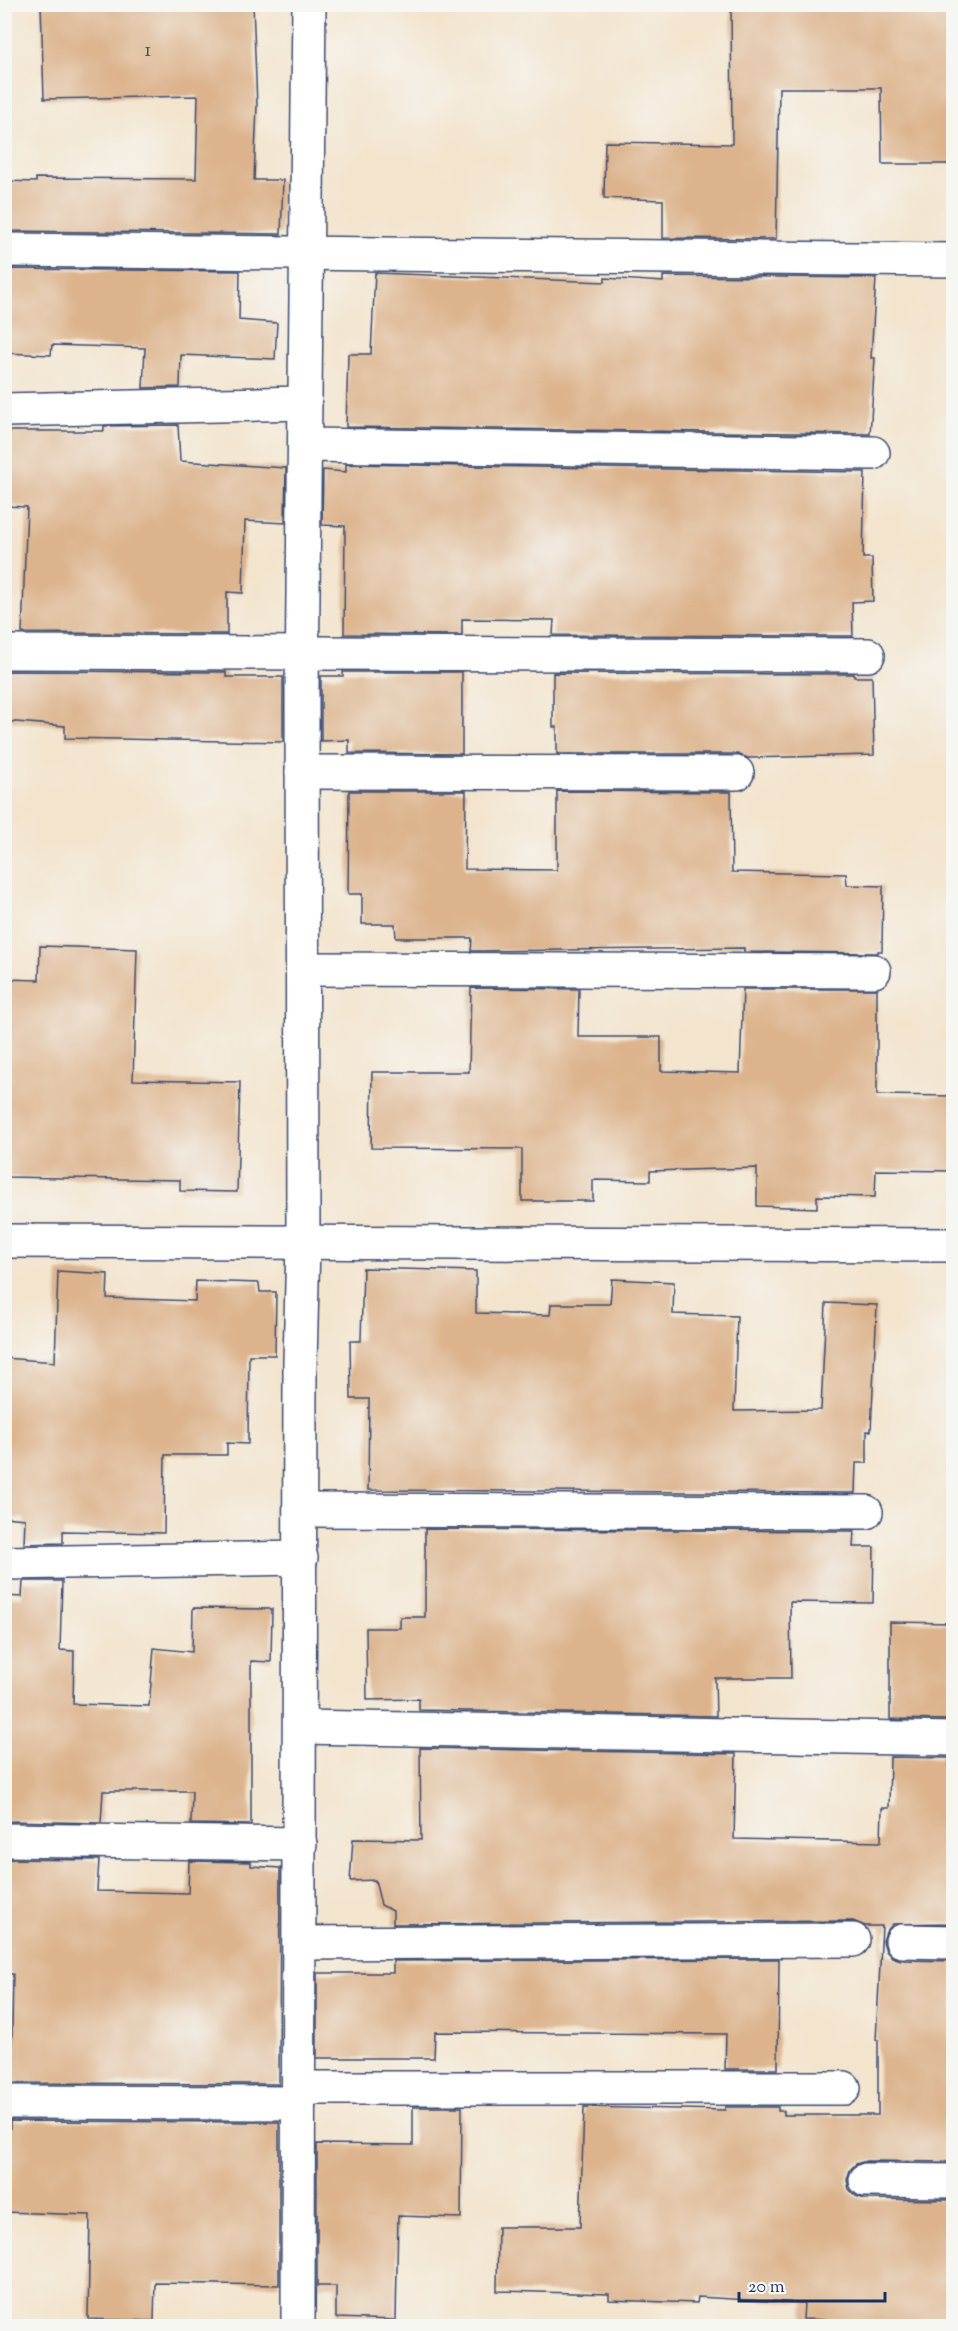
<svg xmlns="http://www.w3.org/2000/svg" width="958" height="2331" font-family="'Sorts Mill Goudy',serif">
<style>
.building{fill:#dcb38c}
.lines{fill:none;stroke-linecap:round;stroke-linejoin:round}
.minor-casing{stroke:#3b4a6f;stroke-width:36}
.minor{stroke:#fff;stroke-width:33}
.labels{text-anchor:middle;stroke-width:6;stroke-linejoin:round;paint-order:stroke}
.number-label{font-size:20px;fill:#4b506a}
</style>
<rect width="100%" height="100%" fill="#f6f6f2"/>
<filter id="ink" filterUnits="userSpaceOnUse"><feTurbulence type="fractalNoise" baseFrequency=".0167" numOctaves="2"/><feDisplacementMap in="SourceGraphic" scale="12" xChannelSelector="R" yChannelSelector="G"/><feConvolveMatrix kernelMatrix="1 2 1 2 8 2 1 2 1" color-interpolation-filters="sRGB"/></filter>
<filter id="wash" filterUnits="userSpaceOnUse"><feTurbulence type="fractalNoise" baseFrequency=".008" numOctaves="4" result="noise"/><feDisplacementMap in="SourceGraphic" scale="24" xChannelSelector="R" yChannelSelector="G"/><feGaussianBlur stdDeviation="1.35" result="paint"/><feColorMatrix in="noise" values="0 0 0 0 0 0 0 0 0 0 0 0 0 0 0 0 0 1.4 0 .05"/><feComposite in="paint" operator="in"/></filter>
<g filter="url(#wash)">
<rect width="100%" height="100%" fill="#f3e4ce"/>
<g id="blocks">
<g class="building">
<path d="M41 4H253L257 105 254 180H283L281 234 4 231V181L36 182V178L196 179 198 96 44 99Z"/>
<path d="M731 4H954V164H882L881 88H779L776 239 663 238V200L604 198 605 142 732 144Z"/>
<path d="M4 269 240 271 239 320 277 323 275 359 181 355 180 387 143 388 145 348 52 345 51 355 4 353Z"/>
<path d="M375 273 605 282V278L663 282V276L876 278 871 358H875L870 434 346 427 348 354H371Z"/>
<path d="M178 425 180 461 286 468 285 523 245 521 243 593 227 592V634L22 633 27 507 4 506V431H104V426Z"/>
<path d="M346 464 865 472 863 558H872L873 601 852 602 853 636 553 635 554 620 462 619V635L344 634 345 526 322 525 323 470 346 472Z"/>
<path d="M4 671 226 672V677H283V742L65 738V726L4 721Z"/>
<path d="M343 672H462V754L349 753V740L321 741V676H343Z"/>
<path d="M553 673 854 674V677H872L874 755 748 758 737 754H557V727H553Z"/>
<path d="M349 791H466L465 869 557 870V791L731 792 732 872 846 874 847 885 883 886 882 951H878V953L744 952V948L471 951 472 938H396L395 924H362V894H348Z"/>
<path d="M40 946 137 949 133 1080 240 1082 237 1192 180 1191V1180L4 1177V979L39 980Z"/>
<path d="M471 988 579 989 578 1037H661V1071L740 1073 743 989H877V1095L954 1096V1171L876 1170 875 1197 817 1196V1208L757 1206V1168L650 1171V1181L593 1180V1201H522V1149L371 1148 372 1072H469Z"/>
<path d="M363 1268 476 1271V1313L550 1315 551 1304H610L612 1279 674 1282 673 1314 737 1316 734 1411 821 1410 826 1303 877 1305 871 1431H867V1463H856L855 1493 368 1490 369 1399H351L350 1341H361Z"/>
<path d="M58 1271 108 1274 107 1298 195 1301 196 1281 259 1283 260 1292H276L275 1355H249L248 1444 227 1443V1455H165L164 1533 63 1531V1543L24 1544 25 1519 4 1517V1358L55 1362Z"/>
<path d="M425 1529 854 1531 853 1547H874L873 1603 790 1602 791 1678H715L716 1716 419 1710V1699L367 1700 366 1628H400V1617H425Z"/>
<path d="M23 1581H62L60 1650 74 1651 73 1704 149 1706 154 1648 192 1652 193 1608 272 1609 271 1662 251 1661V1825L191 1824 192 1791H103L101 1823 4 1821V1596L22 1597Z"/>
<path d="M890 1622 954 1623 951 1720 890 1719Z"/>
<path d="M420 1748 736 1754 734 1839 881 1842 882 1808H889L890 1757 949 1758V1767H954V1923L893 1924 886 1932 883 1941 886 1951 892 1957 901 1960 954 1961V2162L866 2161 856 2164 850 2170 847 2180 849 2189 856 2196 865 2199 954 2200V2326H878V2322L803 2319 804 2303 698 2297 697 2303 609 2300V2294L497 2291 498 2227H580L584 2107 725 2110V2107H778V2111H784V2115H878V2040H876L882 1926H865L853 1921 393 1924V1911L381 1905 375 1880 350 1881 353 1839 421 1840Z"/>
<path d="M4 1859 99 1860 97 1891 188 1893 189 1861 251 1862V1866L280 1868 279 2084 11 2083 13 1974H4Z"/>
<path d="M779 1959 778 2069H725L726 2034 435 2032 434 2058H317V1973H393V1961Z"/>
<path d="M413 2107H462L461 2218 398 2216 396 2320 336 2318V2286H317V2144L413 2145Z"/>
<path d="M10 2121 279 2122V2285L155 2283 154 2321 88 2319 90 2215 4 2212V2128H10Z"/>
</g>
</g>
</g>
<g filter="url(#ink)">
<use href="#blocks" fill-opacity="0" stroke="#3b4a6f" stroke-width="1.5"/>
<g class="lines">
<defs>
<g id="minor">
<path d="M4 250 954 260"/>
<path d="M4 410 305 403"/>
<path d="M305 445 873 453"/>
<path d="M4 652 868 655"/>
<path d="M302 772 737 773"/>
<path d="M303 969 874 971"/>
<path d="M4 1241 954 1245"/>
<path d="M301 1510 866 1512"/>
<path d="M4 1563 301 1558"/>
<path d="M301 1727 954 1739"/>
<path d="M4 1840 300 1844"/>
<path d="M902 1941 954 1942"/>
<path d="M299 1943 853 1940"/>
<path d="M299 2088H844"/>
<path d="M4 2102 299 2103"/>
<path d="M866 2180 954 2181"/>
<path d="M298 2326 300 1363 303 1243 302 691 309 4"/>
</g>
</defs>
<use href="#minor" class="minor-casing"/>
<use href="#minor" class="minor"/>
</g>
</g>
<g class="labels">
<g class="number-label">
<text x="148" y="56">1</text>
</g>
</g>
<rect width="958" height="2331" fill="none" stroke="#f6f6f2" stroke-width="24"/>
<path d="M739 2292v9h146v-9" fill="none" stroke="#1b2f5e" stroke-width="3"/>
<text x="748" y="2292" font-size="18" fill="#1b2f5e" stroke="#f6f6f2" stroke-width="4.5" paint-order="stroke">20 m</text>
</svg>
